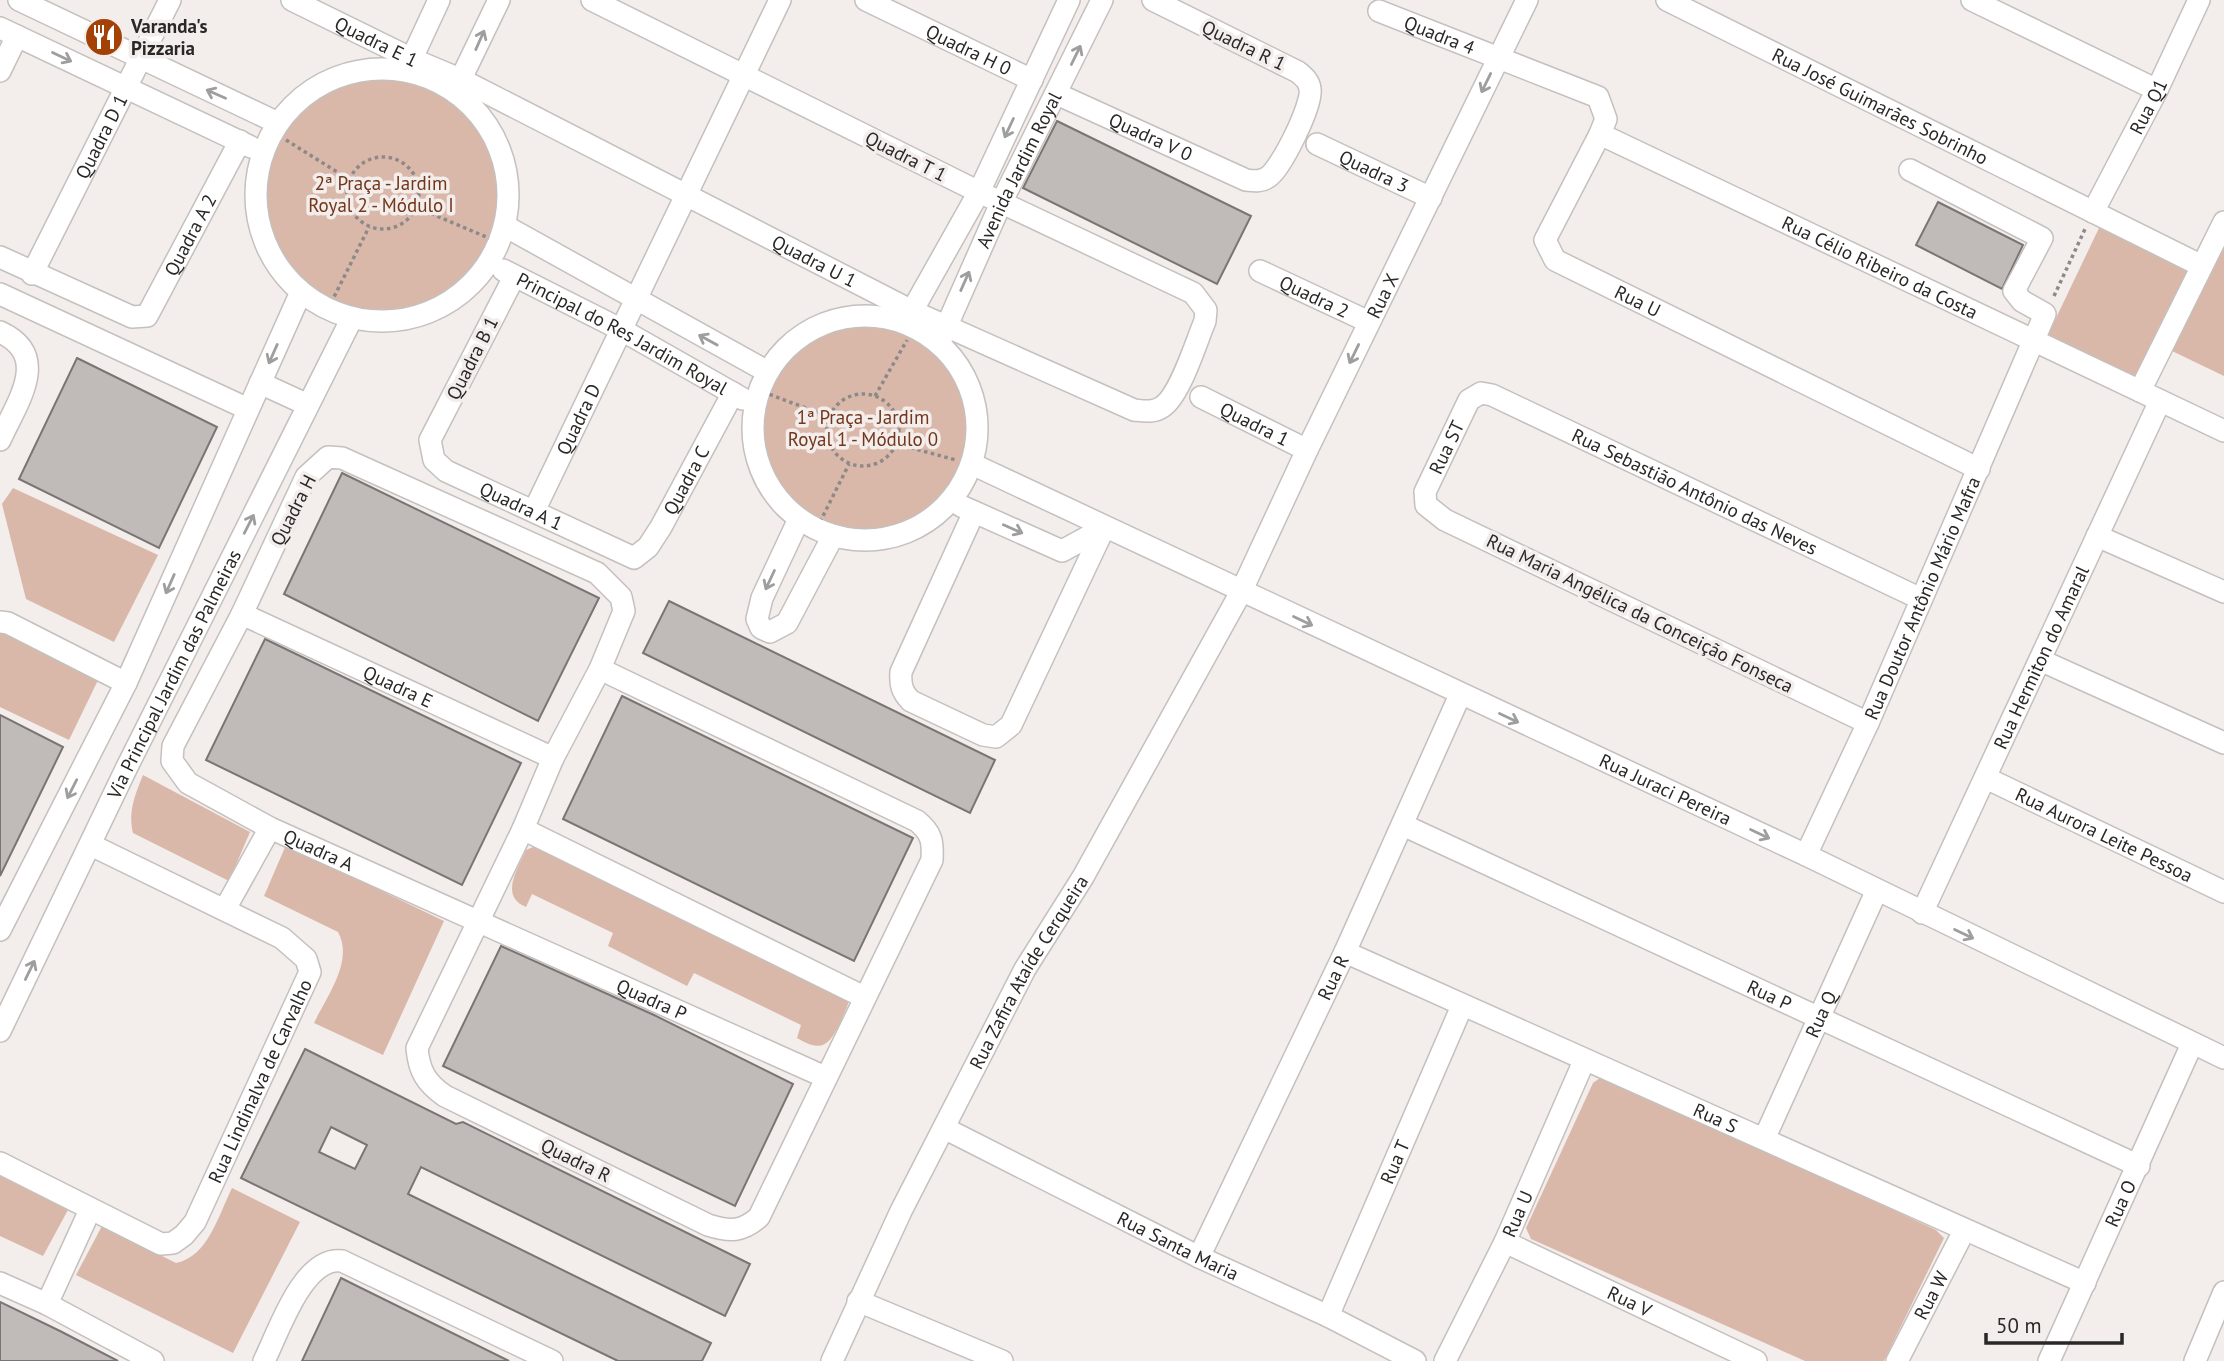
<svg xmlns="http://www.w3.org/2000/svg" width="2224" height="1361" font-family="'PT Sans',sans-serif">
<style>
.green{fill:#dab8a9}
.building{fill:#c0bab8;stroke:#7a7573;stroke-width:2;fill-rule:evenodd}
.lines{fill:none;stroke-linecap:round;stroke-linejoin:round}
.minor-casing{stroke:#c5c0bd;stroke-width:24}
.path{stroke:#8d8988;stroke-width:3.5;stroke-dasharray:3.5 3.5;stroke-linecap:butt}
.minor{stroke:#fff;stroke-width:21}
.oneway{stroke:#9f9e9e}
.labels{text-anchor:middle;stroke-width:7;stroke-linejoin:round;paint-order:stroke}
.poi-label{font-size:19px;font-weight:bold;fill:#2a2827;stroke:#f3edeb;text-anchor:start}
.street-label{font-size:19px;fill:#2a2827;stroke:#f3edeb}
.park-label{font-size:19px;fill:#72361a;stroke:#f3edeb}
</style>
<rect width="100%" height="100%" fill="#f3edeb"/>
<g class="green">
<circle cx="381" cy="195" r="118"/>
<path d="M2100 226 2191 271 2136 385 2045 341Z"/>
<path d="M2224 240V376L2172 351Z"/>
<circle cx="864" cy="428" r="106"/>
<path d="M13 488 158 555 114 642 26 599 2 504Z"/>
<path d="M0 626 100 676 69 740 0 707Z"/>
<path d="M143 775 250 832 229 881 133 833C128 811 135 795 143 775Z"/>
<path d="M540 844 849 999C848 1007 844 1013 841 1021 829 1046 822 1053 797 1038L801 1025 694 973 687 986 608 946 613 933 532 894 526 907C499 896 518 869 526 850Z"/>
<path d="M286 845 444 921 383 1055 314 1023C327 996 354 961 338 932L264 896Z"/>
<path d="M1604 1075 1936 1230 1944 1238 1884 1361H1805L1531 1239 1526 1228 1593 1083Z"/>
<path d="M0 1176 69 1208 43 1256 0 1236Z"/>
<path d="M232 1188 300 1222 233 1353 76 1275 102 1226 176 1263C208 1257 219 1214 232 1188Z"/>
</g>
<g class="building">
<path d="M1057 121 1251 216 1217 284 1023 188Z"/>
<path d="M1938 202 2023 245 2002 289 1916 245Z"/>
<path d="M77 358 217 427 159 548 19 479Z"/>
<path d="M342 473 599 598 538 721 284 594Z"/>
<path d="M669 601 995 760 970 813 643 653Z"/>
<path d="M265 639 521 763 462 885 206 760Z"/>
<path d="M622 696 913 838 854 961 563 819Z"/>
<path d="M0 715 63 747 0 876Z"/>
<path d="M501 946 654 1015 793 1084 735 1206 443 1066Z"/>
<path d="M305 1049 456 1124 463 1122 750 1264 725 1316 421 1167 408 1194 711 1343 702 1361H618L241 1178ZM331 1127 367 1145 355 1169 319 1152Z"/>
<path d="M341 1278 359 1287 509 1361H302Z"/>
<path d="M0 1302 60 1331 118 1361H0Z"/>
</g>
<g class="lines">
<defs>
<g id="minor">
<path d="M19 0 278 123"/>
<path id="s1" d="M292 0 412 59 462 80 912 311 1134 410C1144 411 1153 413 1162 407 1180 396 1196 342 1205 321L1206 310 1193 293 979 192 592 0"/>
<path id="s2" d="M866 0 1032 80"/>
<path id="s3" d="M1667 0 2202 266"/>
<path d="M1972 0 2157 90"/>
<path id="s4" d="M1379 11 1598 97 1606 119 1600 134 1545 240 1555 260 1979 469"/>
<path d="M0 28 251 147"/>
<circle cx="382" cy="195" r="126"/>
<path d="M0 71 17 36"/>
<path d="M406 71 439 0"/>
<path d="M456 89 499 0"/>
<path id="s5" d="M1057 94 1246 180C1254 181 1261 182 1268 177 1281 169 1313 104 1310 89 1309 81 1304 77 1298 72L1153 0"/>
<path id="s6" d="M1600 134 2224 431"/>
<path id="s7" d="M1317 144 1431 198"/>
<path id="s8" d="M2093 212 2157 90 2199 0"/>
<path d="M505 226 768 372"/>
<path id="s9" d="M0 257 132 317 147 316 240 141"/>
<path id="s10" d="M503 270 620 329 743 399"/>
<path id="s11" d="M1260 271 1369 322"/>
<path id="s12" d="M32 274 170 0"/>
<path id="s13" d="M514 277 430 440 434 460 446 471 634 558 648 547 661 527 733 393"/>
<path d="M0 294 248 409"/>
<circle cx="865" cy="428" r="112"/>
<path d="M903 321 912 311 979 192 1069 0"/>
<path d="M0 332C52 356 17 402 0 440"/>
<path id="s14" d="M941 339 1001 203 1102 0"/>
<path d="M260 383 308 405"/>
<path d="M2140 391 2224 222"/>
<path id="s15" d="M1201 397 1307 450"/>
<path id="s16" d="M972 464 1806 855 2224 1058"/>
<path d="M961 506 1062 551 1104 528"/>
<path id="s17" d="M534 511 780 0"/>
<path d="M974 512 901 672C900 685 902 692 911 701L983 735 996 737 1011 725 1104 528"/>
<path d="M799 519 762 598 757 619 761 628 770 632 787 623 833 536"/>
<path d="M2097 536 2224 592"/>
<path id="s18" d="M242 614 553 758"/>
<path d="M0 622 8 623 126 683"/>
<path d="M2040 660 2224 743"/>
<path id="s19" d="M600 669 917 821C932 833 933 842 932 860L759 1217C742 1232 730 1232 708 1225L445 1096C426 1083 419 1071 417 1048L523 829 553 758 600 669 624 611 621 597 597 573 342 458 328 457 306 477 242 614 173 746 172 761 188 783 270 828 825 1077"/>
<path id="s20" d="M1868 723 1445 520 1426 505 1425 492 1469 400 1481 393 1492 395 1921 599"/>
<path id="s21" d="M1986 778 2224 892"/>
<path id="s22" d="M1403 825 2139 1166"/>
<path d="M523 829 864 997"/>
<path id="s23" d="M1806 855 1868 723 2045 314 2022 301 2014 291 2042 238 1910 170"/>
<path d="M225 909 270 828"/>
<path id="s24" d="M1922 913 2160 401"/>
<path d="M0 930 126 683 301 292"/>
<path id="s25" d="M1345 952 2085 1283"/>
<path id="s26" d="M0 1031 127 767 352 318"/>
<path id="s27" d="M944 1128 1199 1257 1328 1316 1415 1361"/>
<path id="s28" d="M1765 1137 1877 890"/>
<path id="s29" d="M0 1163 161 1244 173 1243 184 1235 195 1222 310 972 306 959 282 938 91 845"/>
<path id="s30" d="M1505 1242 1756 1361"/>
<path id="s31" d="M1199 1257 1345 952 1460 695"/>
<path d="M0 1283 47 1304 153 1361"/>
<path d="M858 1301 1002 1361"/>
<path d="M47 1304 90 1210"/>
<path id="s32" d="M1328 1316 1462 1006"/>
<path d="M264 1361C279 1331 303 1256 342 1261L552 1361"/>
<path id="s33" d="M832 1361 901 1211 1025 969 1083 877 1241 592 1307 450 1527 0"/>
<path id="s34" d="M1445 1361 1505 1242 1584 1061"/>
<path id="s35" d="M1897 1361 1964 1231"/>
<path id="s36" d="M2049 1361 2192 1044"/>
<path d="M2195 1361 2224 1292"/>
</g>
</defs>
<use href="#minor" class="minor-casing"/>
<g class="path">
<path d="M286 140 350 180"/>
<circle cx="383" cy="193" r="36"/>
<path d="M418 208 491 239"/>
<path d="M2054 296 2086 227"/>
<path d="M328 309 369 227"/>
<path d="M763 392 830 417"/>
<circle cx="863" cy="430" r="36"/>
<path d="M875 396 907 340"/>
<path d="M897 444 956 460"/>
<path d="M820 522 849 464"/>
</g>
<use href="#minor" class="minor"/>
</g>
<defs><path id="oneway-shaft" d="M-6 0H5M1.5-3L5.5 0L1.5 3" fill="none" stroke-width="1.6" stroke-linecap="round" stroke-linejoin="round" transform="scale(1.75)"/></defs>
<g class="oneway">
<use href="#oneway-shaft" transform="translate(480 40) rotate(-66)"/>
<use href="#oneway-shaft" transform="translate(1076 55) rotate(-64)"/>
<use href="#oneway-shaft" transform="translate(62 57) rotate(25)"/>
<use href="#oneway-shaft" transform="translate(1486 83) rotate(116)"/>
<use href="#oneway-shaft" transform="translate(216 94) rotate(-156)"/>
<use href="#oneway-shaft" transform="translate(1009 128) rotate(115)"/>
<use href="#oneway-shaft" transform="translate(965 281) rotate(-66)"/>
<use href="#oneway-shaft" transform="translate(708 340) rotate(-151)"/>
<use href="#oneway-shaft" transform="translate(273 354) rotate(114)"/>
<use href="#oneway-shaft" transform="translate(1354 354) rotate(116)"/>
<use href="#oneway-shaft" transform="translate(249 524) rotate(-63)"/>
<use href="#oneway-shaft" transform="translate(1013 529) rotate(24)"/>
<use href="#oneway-shaft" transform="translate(770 580) rotate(115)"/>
<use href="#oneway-shaft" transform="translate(170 584) rotate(114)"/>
<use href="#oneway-shaft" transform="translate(1303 621) rotate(25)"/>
<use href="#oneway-shaft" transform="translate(1509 718) rotate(25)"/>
<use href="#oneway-shaft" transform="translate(72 789) rotate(117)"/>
<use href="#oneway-shaft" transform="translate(1760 834) rotate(25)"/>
<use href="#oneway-shaft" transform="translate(1964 934) rotate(26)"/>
<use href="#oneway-shaft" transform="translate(30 970) rotate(-64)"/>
</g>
<defs>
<symbol id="restaurant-disc" viewBox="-11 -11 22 22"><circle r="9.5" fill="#a44106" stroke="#f3edeb"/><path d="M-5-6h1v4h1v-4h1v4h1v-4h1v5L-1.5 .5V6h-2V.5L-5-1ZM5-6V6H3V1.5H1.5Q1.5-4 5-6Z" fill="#fff"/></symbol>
</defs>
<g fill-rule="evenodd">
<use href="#restaurant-disc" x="82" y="15" width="44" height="44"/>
</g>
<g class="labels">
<g class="poi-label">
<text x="131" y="33">Varanda's<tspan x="131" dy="22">Pizzaria</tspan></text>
</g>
<g class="street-label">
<text dy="7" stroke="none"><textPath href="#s4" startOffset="65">Quadra 4</textPath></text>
<text dy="7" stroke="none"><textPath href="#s1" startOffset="94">Quadra E 1</textPath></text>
<text transform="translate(1244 45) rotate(26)" y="7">Quadra R 1</text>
<text dy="7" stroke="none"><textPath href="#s2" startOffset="114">Quadra H 0</textPath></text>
<text dy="7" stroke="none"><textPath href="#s3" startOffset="238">Rua José Guimarães Sobrinho</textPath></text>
<text dy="7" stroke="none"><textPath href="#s8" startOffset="119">Rua Q1</textPath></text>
<text dy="7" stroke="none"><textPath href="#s12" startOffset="154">Quadra D 1</textPath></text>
<text dy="7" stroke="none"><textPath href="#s5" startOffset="103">Quadra V 0</textPath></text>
<text transform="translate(906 156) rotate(27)" y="7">Quadra T 1</text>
<text dy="7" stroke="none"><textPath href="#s14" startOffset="186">Avenida Jardim Royal</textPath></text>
<text dy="7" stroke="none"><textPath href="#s7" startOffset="63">Quadra 3</textPath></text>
<text dy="7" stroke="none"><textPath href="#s9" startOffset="252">Quadra A 2</textPath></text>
<text dy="7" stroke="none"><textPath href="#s1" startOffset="584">Quadra U 1</textPath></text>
<text dy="7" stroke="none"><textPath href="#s6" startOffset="310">Rua Célio Ribeiro da Costa</textPath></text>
<text dy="7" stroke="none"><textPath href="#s33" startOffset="1200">Rua X</textPath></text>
<text dy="7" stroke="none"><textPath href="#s11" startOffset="60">Quadra 2</textPath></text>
<text dy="7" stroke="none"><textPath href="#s4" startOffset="509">Rua U</textPath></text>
<text dy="7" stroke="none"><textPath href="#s10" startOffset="135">Principal do Res Jardim Royal</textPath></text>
<text transform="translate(472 358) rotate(-63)" y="7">Quadra B 1</text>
<text dy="7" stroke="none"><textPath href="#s17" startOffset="102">Quadra D</textPath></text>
<text dy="7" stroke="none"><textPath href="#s15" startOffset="60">Quadra 1</textPath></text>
<text dy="7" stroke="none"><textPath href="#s20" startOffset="556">Rua ST</textPath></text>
<text dy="7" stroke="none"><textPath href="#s13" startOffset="522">Quadra C</textPath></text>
<text dy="7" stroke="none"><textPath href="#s20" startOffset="858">Rua Sebastião Antônio das Neves</textPath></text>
<text dy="7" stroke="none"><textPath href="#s13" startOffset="303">Quadra A 1</textPath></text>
<text transform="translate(293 510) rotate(-63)" y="7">Quadra H</text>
<text dy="7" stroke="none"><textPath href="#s23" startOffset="282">Rua Doutor Antônio Mário Mafra</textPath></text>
<text transform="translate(1640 613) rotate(26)" y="7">Rua Maria Angélica da Conceição Fonseca</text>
<text dy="7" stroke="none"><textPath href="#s24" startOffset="282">Rua Hermiton do Amaral</textPath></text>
<text dy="7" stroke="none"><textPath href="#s26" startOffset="397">Via Principal Jardim das Palmeiras</textPath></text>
<text dy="7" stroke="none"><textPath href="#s18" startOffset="172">Quadra E</textPath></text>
<text dy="7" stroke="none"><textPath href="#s16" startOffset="766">Rua Juraci Pereira</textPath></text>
<text dy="7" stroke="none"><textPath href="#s21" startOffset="131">Rua Aurora Leite Pessoa</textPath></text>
<text dy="7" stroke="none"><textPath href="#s19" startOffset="2543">Quadra A</textPath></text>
<text dy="7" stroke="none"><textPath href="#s33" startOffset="436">Rua Zafira Ataíde Cerqueira</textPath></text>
<text dy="7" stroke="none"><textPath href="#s31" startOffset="310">Rua R</textPath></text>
<text dy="7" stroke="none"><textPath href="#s22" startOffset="404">Rua P</textPath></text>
<text dy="7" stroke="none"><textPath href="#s19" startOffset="2908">Quadra P</textPath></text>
<text dy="7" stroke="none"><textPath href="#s28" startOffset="135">Rua Q</textPath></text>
<text dy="7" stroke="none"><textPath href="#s29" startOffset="378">Rua Lindinalva de Carvalho</textPath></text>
<text dy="7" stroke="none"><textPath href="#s25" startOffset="406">Rua S</textPath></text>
<text transform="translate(576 1160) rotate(26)" y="7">Quadra R</text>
<text dy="7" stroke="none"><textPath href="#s32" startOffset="168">Rua T</textPath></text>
<text dy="7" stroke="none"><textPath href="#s36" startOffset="173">Rua O</textPath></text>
<text dy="7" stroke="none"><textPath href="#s34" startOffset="164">Rua U</textPath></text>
<text dy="7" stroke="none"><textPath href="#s27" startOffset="262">Rua Santa Maria</textPath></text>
<text dy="7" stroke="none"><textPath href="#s35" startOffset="74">Rua W</textPath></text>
<text dy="7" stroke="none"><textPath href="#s30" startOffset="138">Rua V</textPath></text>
</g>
<g class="park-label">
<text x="381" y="190">2ª Praça - Jardim<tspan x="381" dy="22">Royal 2 - Módulo I</tspan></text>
<text x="863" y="424">1ª Praça - Jardim<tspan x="863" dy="22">Royal 1 - Módulo 0</tspan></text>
</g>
</g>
<path d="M1986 1333v10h136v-10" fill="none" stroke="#2a2827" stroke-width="3.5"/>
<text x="1996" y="1333" font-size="21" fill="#2a2827" stroke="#f3edeb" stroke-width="5" paint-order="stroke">50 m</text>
</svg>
